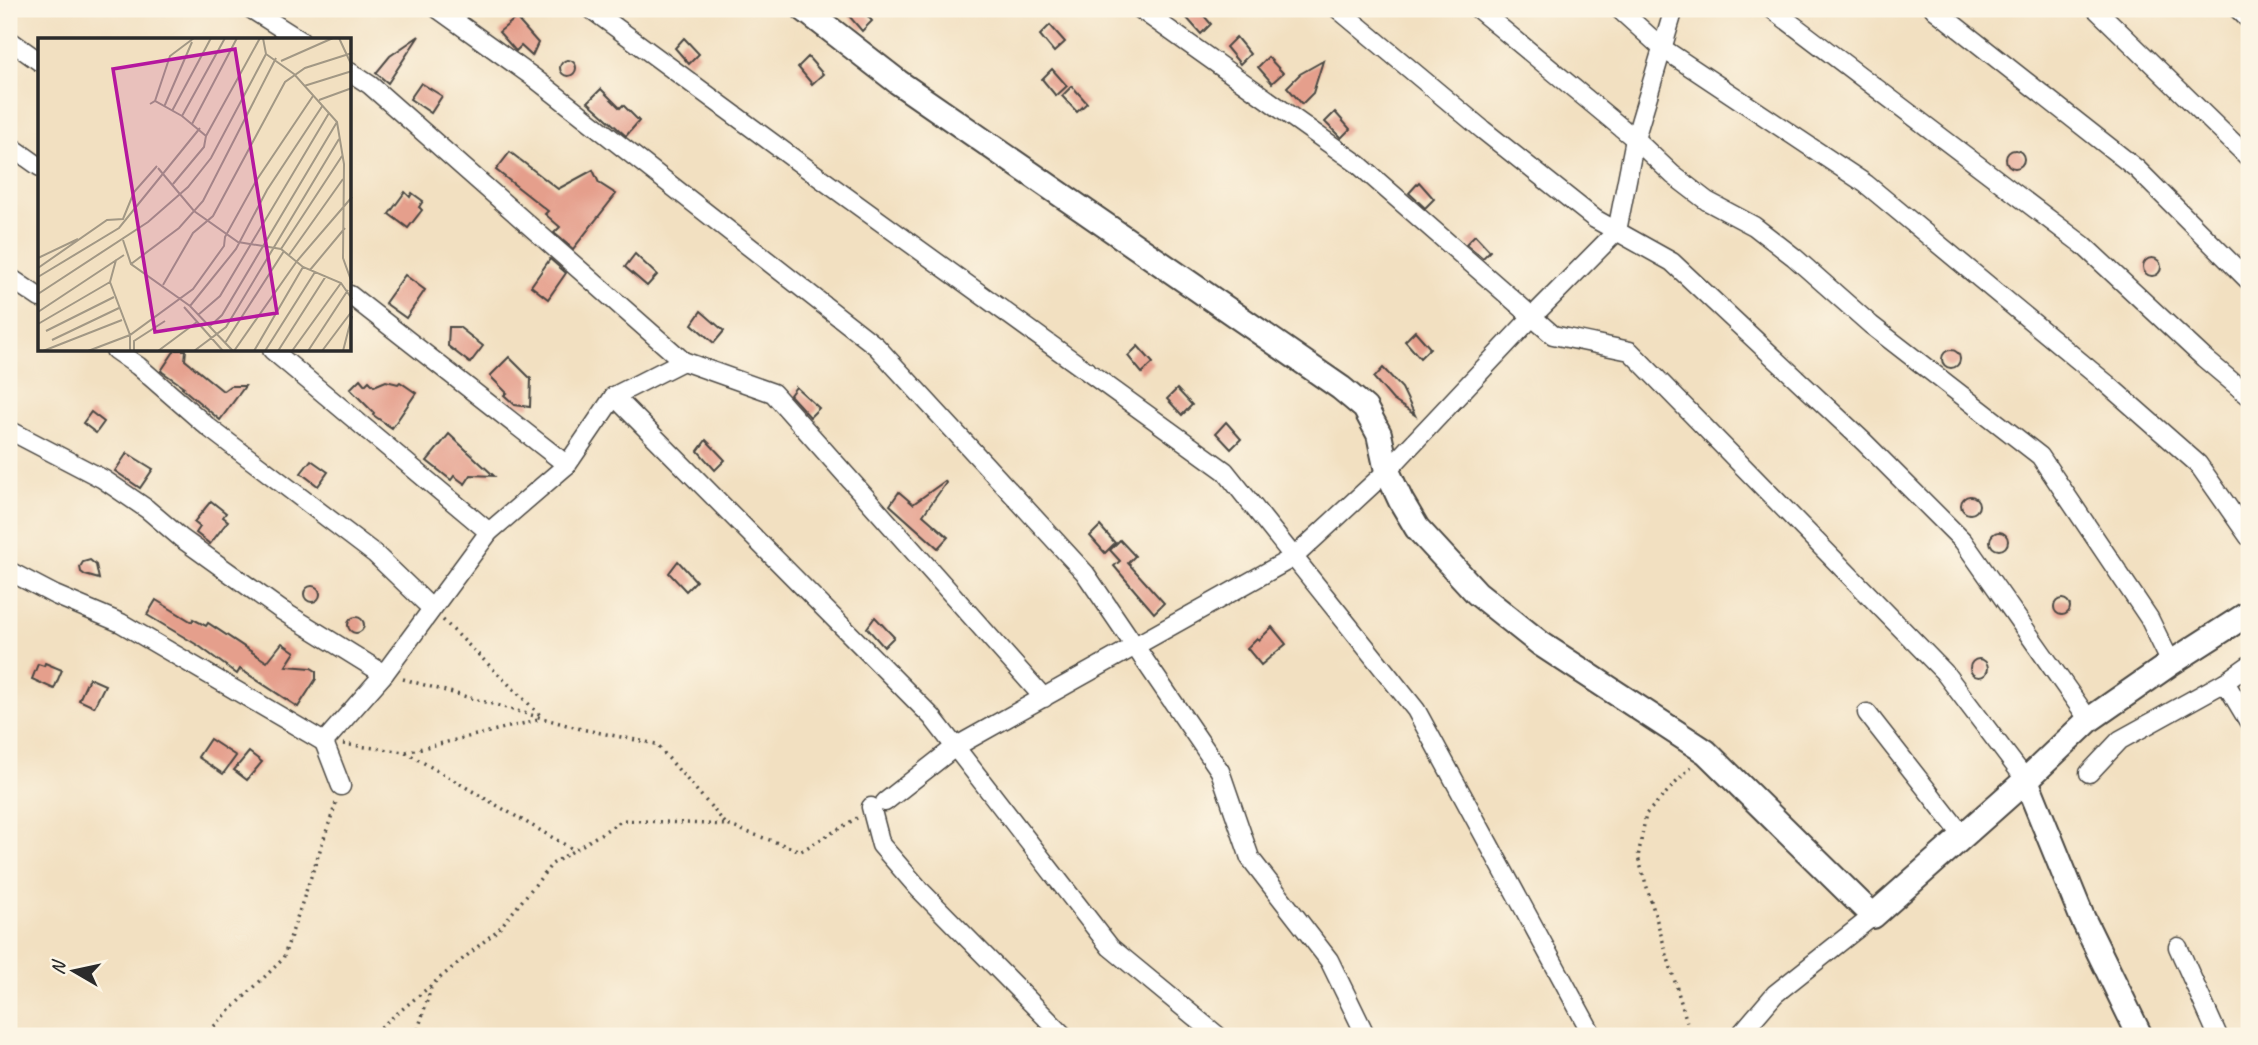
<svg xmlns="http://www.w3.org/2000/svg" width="2258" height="1045" font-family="Caveat,sans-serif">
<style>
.building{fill:#e59f8c}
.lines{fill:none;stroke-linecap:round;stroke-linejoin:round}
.street-casing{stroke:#494642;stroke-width:21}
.secondary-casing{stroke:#494642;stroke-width:28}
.path{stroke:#494642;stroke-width:3.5;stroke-dasharray:2 5;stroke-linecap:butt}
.street{stroke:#fff;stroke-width:18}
.secondary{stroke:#fff;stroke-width:24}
.inset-road{fill:none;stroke:#a29885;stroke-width:2}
.view{fill:#b5179e;fill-opacity:0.15;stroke:#b5179e;stroke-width:3.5}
.inset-edge{fill:none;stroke:#2b2b2b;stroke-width:3.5}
</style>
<rect width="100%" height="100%" fill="#fcf5e5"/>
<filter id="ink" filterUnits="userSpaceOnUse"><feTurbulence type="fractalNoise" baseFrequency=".0143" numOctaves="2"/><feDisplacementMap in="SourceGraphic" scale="14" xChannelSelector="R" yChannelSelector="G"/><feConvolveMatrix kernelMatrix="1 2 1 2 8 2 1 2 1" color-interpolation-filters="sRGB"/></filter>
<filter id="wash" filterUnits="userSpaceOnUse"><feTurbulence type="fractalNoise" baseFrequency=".00686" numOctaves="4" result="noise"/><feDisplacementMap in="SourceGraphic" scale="28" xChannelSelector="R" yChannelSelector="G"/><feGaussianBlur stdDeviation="1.57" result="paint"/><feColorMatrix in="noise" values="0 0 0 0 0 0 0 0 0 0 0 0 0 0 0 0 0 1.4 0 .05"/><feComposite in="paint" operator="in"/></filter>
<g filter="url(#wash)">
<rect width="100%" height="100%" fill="#f2e0c1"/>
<g id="blocks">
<g class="building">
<path d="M843 9H862L872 21 862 31Z"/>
<path d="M1195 9H1198L1211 24 1201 34 1186 17Z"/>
<path d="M516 18 538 43 532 56 521 46 516 51 514 49 499 32Z"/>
<path d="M1050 25 1065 42 1054 52 1040 35Z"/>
<path d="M419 36 388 83 376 73 390 56Z"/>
<path d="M1236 37 1250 54 1240 64 1226 47Z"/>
<path d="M684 38 699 54 689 64 675 48Z"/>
<path d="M808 57 823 74 812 84 798 67Z"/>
<path d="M1268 57 1283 73 1272 83 1258 67Z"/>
<circle cx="568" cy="68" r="8"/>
<path d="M1323 61 1313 93 1302 104 1287 87 1300 74Z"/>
<path d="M1052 69 1067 86 1056 96 1042 79Z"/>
<path d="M421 83 442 96 431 113 410 99Z"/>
<path d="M1072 86 1087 103 1077 112 1062 96Z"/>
<path d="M601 89 620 108 623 105 639 121 626 136 588 102Z"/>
<path d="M1335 112 1350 129 1341 138 1325 122Z"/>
<circle cx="2015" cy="159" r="9"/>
<path d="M510 152 558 189 593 170 599 183 616 194 573 249 554 233 560 227 545 214 548 211 496 170Z"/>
<path d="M1419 182 1434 199 1425 208 1409 193Z"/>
<path d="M405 192 410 197 412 193 423 201 419 207 422 210 408 228 389 214Z"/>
<path d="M1475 235 1490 251 1483 258 1466 244Z"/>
<path d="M635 254 657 275 647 286 625 267Z"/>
<circle cx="2152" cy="267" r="9"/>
<path d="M550 259 566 273 548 299 531 286Z"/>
<path d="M405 275 425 290 406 318 385 303Z"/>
<path d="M701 311 724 331 714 343 692 324Z"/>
<path d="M449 327H459L483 346 470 363 448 346Z"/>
<path d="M1415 331 1430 348 1420 358 1405 341Z"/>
<path d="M1138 346 1153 363 1142 373 1128 356Z"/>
<path d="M175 350H186L185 360 223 391 230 386H245L220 420 182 388 184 387 161 371Z"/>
<circle cx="1951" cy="359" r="9"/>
<path d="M509 357 531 379 530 407 515 405 504 395 507 393 490 376Z"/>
<path d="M1383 368 1402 388 1415 415 1393 400 1374 378Z"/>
<path d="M360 379 365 385 369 381 374 386 386 381 398 384 400 382 416 393 392 428 373 415 374 413 350 389Z"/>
<path d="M796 387 819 408 810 417 790 395Z"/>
<path d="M1177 389 1192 405 1182 415 1167 399Z"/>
<path d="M91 412 104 422 96 433 83 423Z"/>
<path d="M1226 422 1241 439 1231 449 1216 433Z"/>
<path d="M449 434 494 476 471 475 465 484 454 476 451 480 427 461Z"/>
<path d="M706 440 725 460 715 470 698 451Z"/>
<path d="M127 453 153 469 140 488 115 471Z"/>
<path d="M311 460 328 472 318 486 301 473Z"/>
<path d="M945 481 946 483 923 515 948 537 938 548 890 505 899 492 913 504Z"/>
<circle cx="1970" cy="505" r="9"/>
<path d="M211 501 226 513 223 517 228 521 210 544 196 533 200 527 194 522Z"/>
<path d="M1100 526 1115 543 1105 553 1090 536Z"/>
<circle cx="1999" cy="541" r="9"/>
<path d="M1120 540 1135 556 1128 563 1164 603 1154 613 1114 566 1120 561 1110 550Z"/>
<path d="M90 560 96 565 99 579 85 575 81 572 80 567 83 562Z"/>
<path d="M678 561 696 581 686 591 669 573Z"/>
<circle cx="312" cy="594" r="8"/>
<circle cx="2062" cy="607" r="8"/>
<path d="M156 600 192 622 193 619 206 626 208 623 267 662 282 643 295 652 286 666 311 668 316 671V679L298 707 240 669 237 674 199 646 147 615Z"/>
<circle cx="356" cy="625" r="8"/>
<path d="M875 617 894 637 884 647 867 628Z"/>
<path d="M1272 627 1286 644 1261 665 1247 648 1257 638 1259 640Z"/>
<circle cx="1979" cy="668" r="9"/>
<path d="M45 663 62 670 54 689 32 679 38 664 44 666Z"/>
<path d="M89 678 105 685 94 707 79 700Z"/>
<path d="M210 739 236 756 223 774 198 757Z"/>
<path d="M249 752 262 762 247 780 234 770Z"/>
</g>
</g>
</g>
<g filter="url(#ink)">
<use href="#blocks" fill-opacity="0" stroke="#494642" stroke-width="2"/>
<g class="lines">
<defs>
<g id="street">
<path d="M251 9 300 40"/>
<path d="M438 9 533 77 876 346 1085 573 1220 771 1250 858 1329 960 1366 1036"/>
<path d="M591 9 805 167 1225 471 1416 710 1593 1036"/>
<path d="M1140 9 1358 164 1553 335 1630 351 1944 672 2026 780"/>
<path d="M1338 9 1483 130 1595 219 1672 262 1863 441 1963 541 2089 720"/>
<path d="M1478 9 1635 139 1673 175 1707 201 1754 226 1794 257 1871 325 2040 456 2149 618 2171 663"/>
<path d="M1619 9 1662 48 1866 184 2107 384 2198 464 2249 537"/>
<path d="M1772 9 2083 245 2204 358 2249 396"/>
<path d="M1934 9 2137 169 2249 281"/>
<path d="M2096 9 2249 158"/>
<path d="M2238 9 2249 20"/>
<path d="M9 40 40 62"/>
<path d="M350 72 370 85 683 361"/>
<path d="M9 145 40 167"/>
<path d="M9 277 40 298"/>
<path d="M350 295 567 465"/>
<path d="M115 350 138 366 208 427 375 554 431 608"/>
<path d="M272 350 489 532"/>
<path d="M614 396 932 717 1110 947 1218 1036"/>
<path d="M9 430 103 479 147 509 181 538 281 610 384 674"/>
<path d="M9 571 55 595 121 623 324 742"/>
<path d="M2225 682 2249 722"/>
<path d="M1867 713 1963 836"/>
<path d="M2089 773 2120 740 2225 682 2249 665"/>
<path d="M341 786 324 742 384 674 489 532 567 465 614 396 683 361 773 393 1044 698"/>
<path d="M885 802 955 747 1294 557 1387 471 1532 317 1617 231 1635 139 1674 9"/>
<path d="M871 807 881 845 920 890 1064 1036"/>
<path d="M2178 947 2218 1036"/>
<path d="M1739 1036 1775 994 1873 916"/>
</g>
<g id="secondary">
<path d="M804 9 898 82 1341 388 1365 408 1379 434 1387 471 1401 501 1417 528 1477 593 1541 644 1706 752 1873 916 2026 780 2089 720 2171 663 2249 613"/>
<path d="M2026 780 2082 917 2140 1036"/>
</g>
</defs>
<use href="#street" class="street-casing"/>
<use href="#secondary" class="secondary-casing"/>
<g class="path">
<path d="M443 620 542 717"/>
<path d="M403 679 581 729 656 744 727 825"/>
<path d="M343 744 405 752 574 850"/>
<path d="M406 752 542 719"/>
<path d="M204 1036 283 959 337 800"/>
<path d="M370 1036 499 929 552 864 623 820 727 825 801 851 857 818"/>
<path d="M416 1036 431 988"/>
<path d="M1691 1036 1638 857 1646 814 1691 767"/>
</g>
<use href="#street" class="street"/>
<use href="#secondary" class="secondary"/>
</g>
</g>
<g transform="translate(38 38)">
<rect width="313" height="313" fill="#f2e0c1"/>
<path class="inset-road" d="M225 0 228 16 256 36 299 84 306 126 305 220 314 245M301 0 314 28M243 23 295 0M266 48 314 33M281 62 314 50M117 63 132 18 156 0M112 66 117 63 144 78 168 98 166 109 135 146M126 69 154 4M134 73 173 0M144 78 187 0M154 86 199 0M168 98 222 0M120 130 156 173 200 204 243 211 265 229 303 245 314 261M85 202 93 226 152 268 195 313M243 211 304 118M251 217 305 141M0 220 40 201M78 222 72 244 92 297V313M93 226 141 190 165 163 238 20M0 230 69 182 85 181 96 154 119 128M272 232 307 190M0 239 81 190 162 90M125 247 155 195 175 178 247 44 267 30 314 15M0 256 110 184 150 149 173 120 228 16M152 268 198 211 229 152 285 67M146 269 185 313M0 274 86 217M160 277 182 258 291 75M0 286 72 244M171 289 184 277 299 84M8 293 76 259M14 302 81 270M187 305 246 213M5 313 84 282M50 313 92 297 155 251 186 208 187 199 218 143 275 58M96 313V303L127 283M120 313 159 284M156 313 188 289 301 101M196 313 259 223 314 159M216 313 265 229M227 313 277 234M240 313 288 238M254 313 303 245M270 313 310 252M284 313 314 273M305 313 314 278"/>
<path class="view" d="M197 11 239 275 117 294 75 31Z"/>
<rect width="313" height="313" class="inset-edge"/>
</g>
<rect width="2258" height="1045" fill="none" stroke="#fcf5e5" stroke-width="35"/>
<g transform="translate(74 971) rotate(279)" stroke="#fcf5e5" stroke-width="5" paint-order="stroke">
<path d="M0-5L12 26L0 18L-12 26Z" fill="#2b2b2b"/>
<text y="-10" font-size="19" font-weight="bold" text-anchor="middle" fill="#2b2b2b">N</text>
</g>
</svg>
